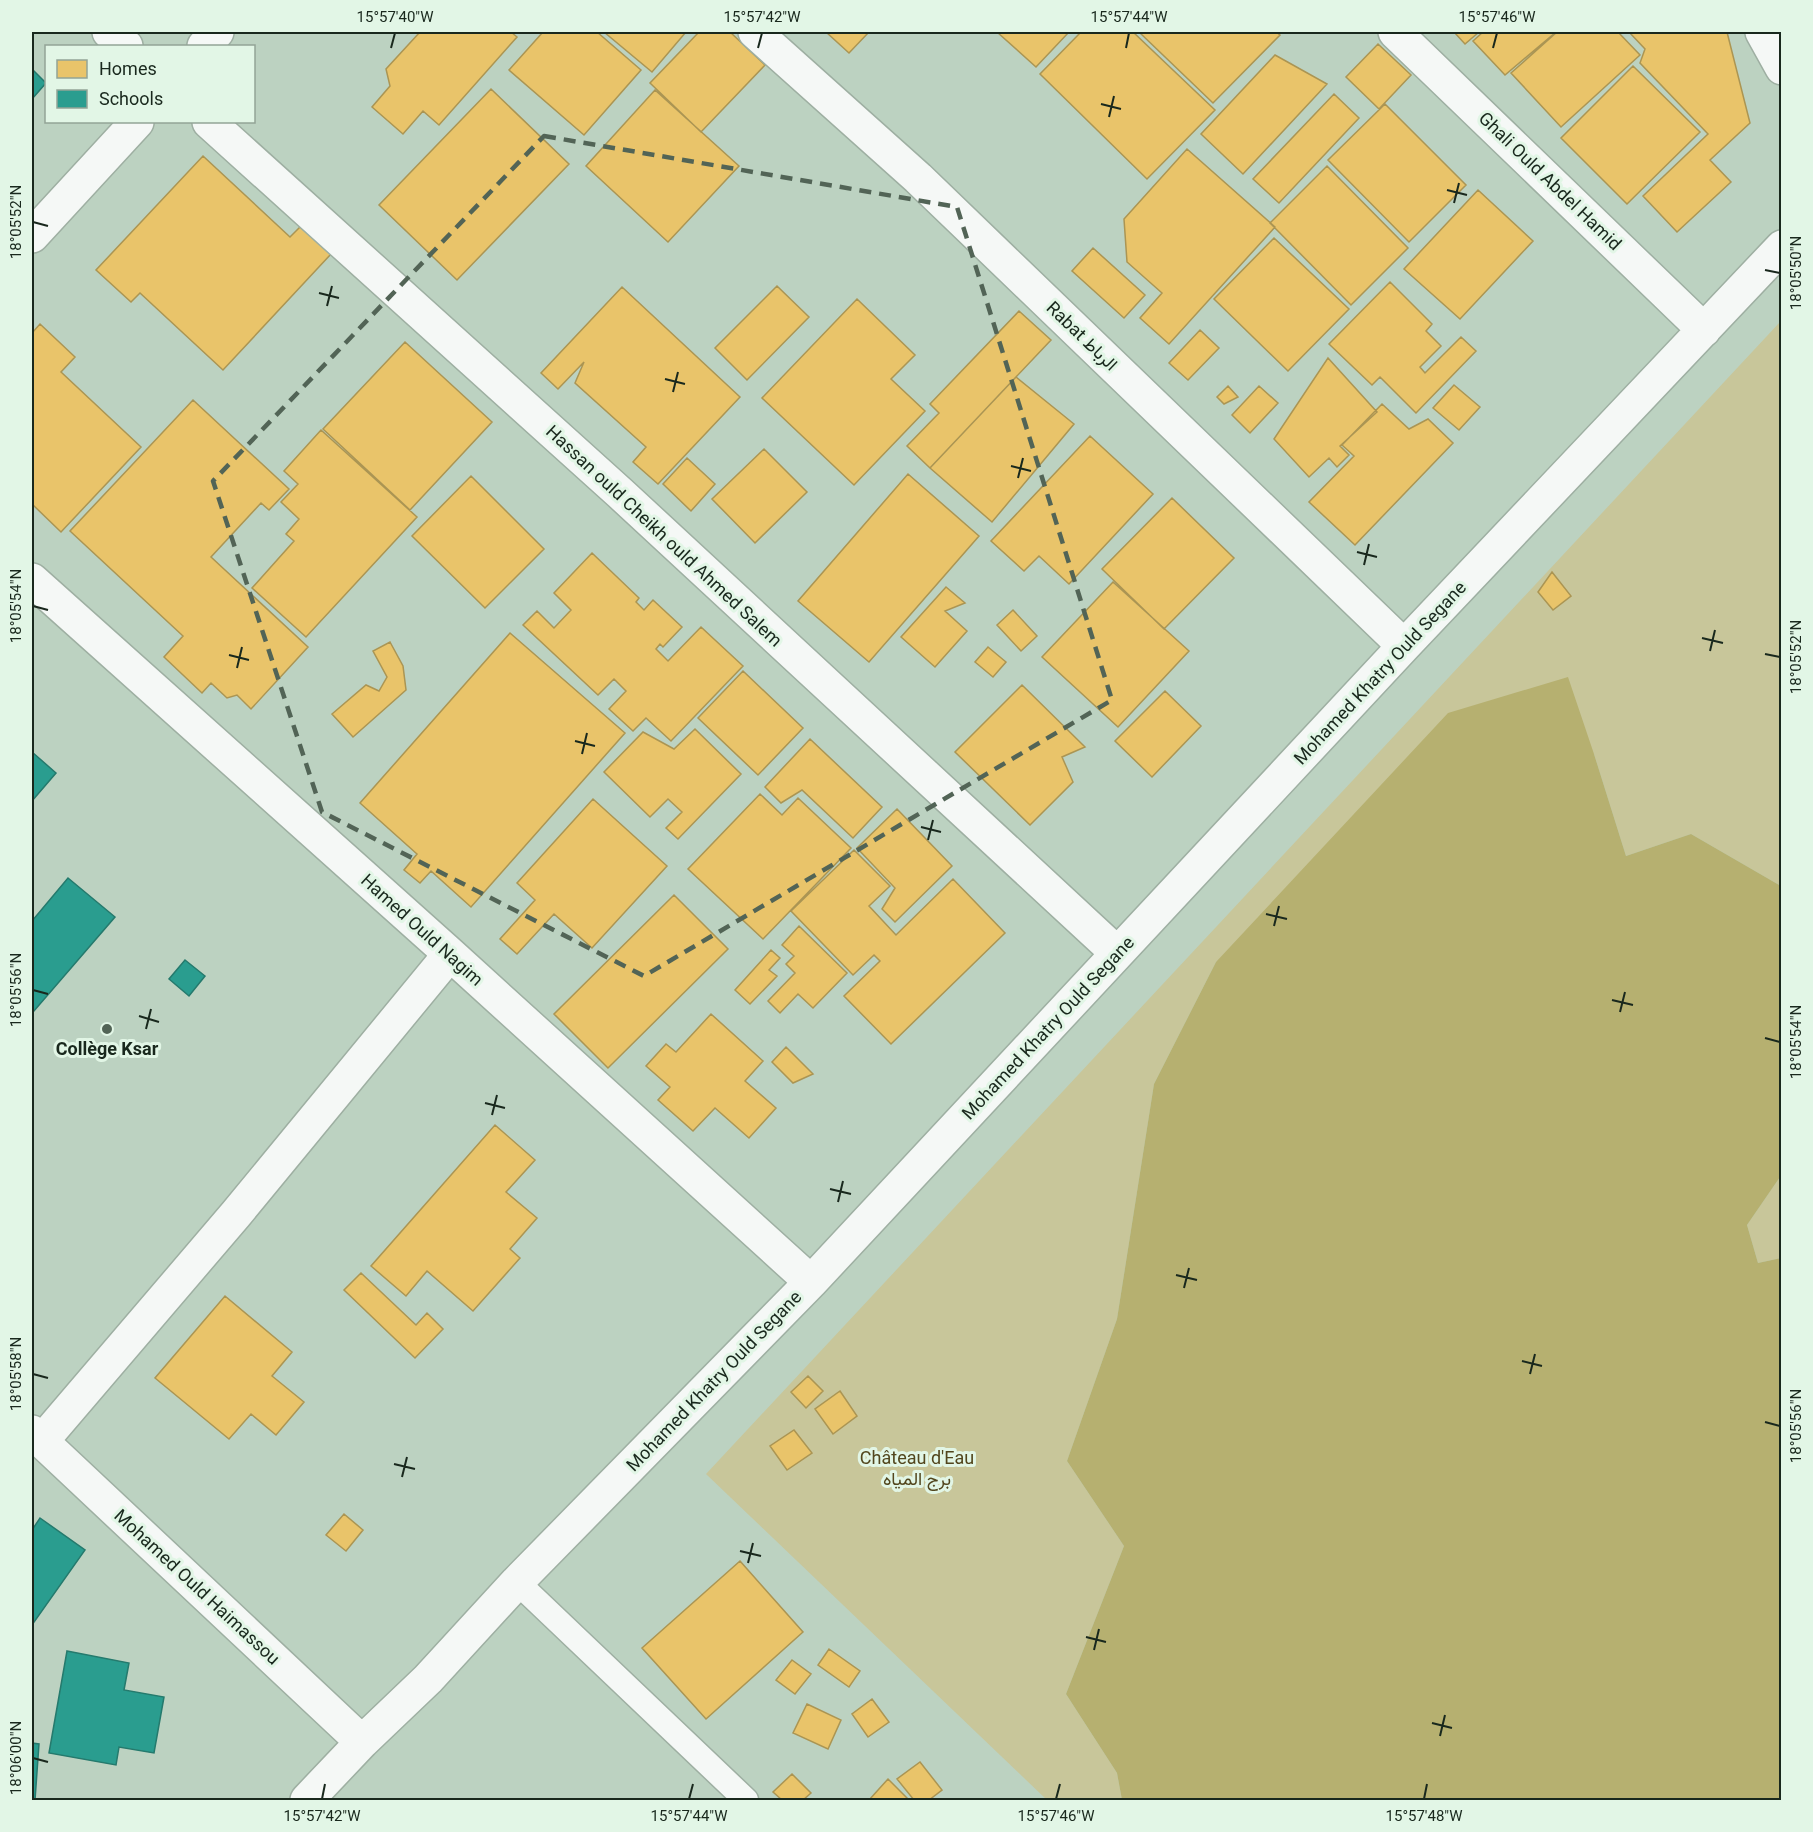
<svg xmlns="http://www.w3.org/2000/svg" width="1813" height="1832" viewBox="0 0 1813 1832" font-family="Roboto,Vazirmatn,sans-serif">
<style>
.green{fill:#c8c69a}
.forest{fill:#b6b070}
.homes{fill:#e9c46a;stroke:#ab9553;stroke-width:1.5}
.schools{fill:#2a9d8f;stroke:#257a6d;stroke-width:1.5}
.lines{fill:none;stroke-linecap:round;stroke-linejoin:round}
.lane-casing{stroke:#9eafa2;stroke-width:27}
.street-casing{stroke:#9eafa2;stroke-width:36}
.lane{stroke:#f5f8f6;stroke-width:24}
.street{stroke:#f5f8f6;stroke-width:33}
.marked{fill:none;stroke:#526456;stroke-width:4.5;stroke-dasharray:12 8;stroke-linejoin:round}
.ticks{fill:none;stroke:#19281d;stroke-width:2}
.poi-dot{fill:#526456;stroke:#e2f6e6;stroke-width:2}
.labels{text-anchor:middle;stroke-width:6;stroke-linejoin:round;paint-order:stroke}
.street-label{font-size:18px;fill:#19281d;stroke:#e2f6e6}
.poi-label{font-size:18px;font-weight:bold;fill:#19281d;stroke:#e2f6e6}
.park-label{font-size:18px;fill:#52461d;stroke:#e2f6e6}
.neatline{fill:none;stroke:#19281d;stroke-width:2}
.ticks-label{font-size:15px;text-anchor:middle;fill:#19281d}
</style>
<rect width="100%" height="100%" fill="#bcd2c1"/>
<path class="green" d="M 1781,321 L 1781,886 L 1691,834 L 1626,856 L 1594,754 L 1216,962 L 1154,1084 L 1117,1319 L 1067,1461 L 1124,1546 L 1066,1694 L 1117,1773 L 1122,1800 L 1047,1800 L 706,1474 Z
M 1781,1171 L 1781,1258 L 1758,1263 L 1747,1225 L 1780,1177 Z"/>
<path class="forest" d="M 1568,677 L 1594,754 L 1626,856 L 1691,834 L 1781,886 L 1781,1171 L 1780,1177 L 1747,1225 L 1758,1263 L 1781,1258 L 1781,1800 L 1122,1800 L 1117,1773 L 1066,1694 L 1124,1546 L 1067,1461 L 1117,1319 L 1154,1084 L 1216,962 L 1448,713 Z"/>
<path class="homes" d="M 420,32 L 511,32 L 517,37 L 439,125 L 423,111 L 403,134 L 372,107 L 390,86 L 386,69 Z
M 543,32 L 597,32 L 641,70 L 584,135 L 509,70 Z
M 604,32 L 686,32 L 652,72 Z
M 699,32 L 730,32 L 765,65 L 701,132 L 650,83 Z
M 826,32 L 869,32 L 849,53 Z
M 997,32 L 1069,32 L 1036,67 Z
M 1081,32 L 1133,32 L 1215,110 L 1147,179 L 1040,74 Z
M 1139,32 L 1276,32 L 1280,35 L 1213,103 Z
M 1454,32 L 1479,32 L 1465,44 Z
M 1483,32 L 1556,32 L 1505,75 L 1473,41 Z
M 1557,32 L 1618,32 L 1640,55 L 1561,127 L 1511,73 Z
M 1629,32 L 1727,32 L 1750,123 L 1710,160 L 1731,182 L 1677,232 L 1643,196 L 1708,134 L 1640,63 L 1645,49 Z
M 1378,44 L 1411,75 L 1379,109 L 1346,77 Z
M 1275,55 L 1327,84 L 1243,174 L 1201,134 Z
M 1633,66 L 1700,132 L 1627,204 L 1561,138 Z
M 491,89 L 569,164 L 457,280 L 379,205 Z
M 655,90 L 739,166 L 668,242 L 586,166 Z
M 1334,94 L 1359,118 L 1279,203 L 1253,179 Z
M 1385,104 L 1466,185 L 1409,242 L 1328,160 Z
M 1187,149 L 1275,227 L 1169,344 L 1140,318 L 1162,293 L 1127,262 L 1124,219 Z
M 203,156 L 290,237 L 301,226 L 331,254 L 223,370 L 140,293 L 131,302 L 96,270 Z
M 1327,166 L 1408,248 L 1351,305 L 1270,223 Z
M 1478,190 L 1533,241 L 1460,319 L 1404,269 Z
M 1274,238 L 1349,309 L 1288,371 L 1214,299 Z
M 1093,248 L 1145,295 L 1124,318 L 1072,271 Z
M 1390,282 L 1432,324 L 1426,331 L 1441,346 L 1420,367 L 1425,373 L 1461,337 L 1476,351 L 1416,413 L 1380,377 L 1372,385 L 1329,344 Z
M 777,286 L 809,317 L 747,380 L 715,348 Z
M 622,287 L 740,397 L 658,484 L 633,462 L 646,447 L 575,383 L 584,362 L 558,389 L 541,373 Z
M 857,299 L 915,355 L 891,379 L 925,411 L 854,485 L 762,398 Z
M 1019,311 L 1051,340 L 930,468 L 907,446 L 939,413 L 930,404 Z
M 40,324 L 75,357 L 61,372 L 141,447 L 61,532 L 32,504 L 32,333 Z
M 1200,330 L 1219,348 L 1188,380 L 1169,363 Z
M 405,342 L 492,422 L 410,510 L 323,429 Z
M 1328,358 L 1377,412 L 1340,446 L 1349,455 L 1337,467 L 1329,458 L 1309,477 L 1274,439 Z
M 1016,377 L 1074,424 L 992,522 L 930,468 Z
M 1454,385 L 1480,407 L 1459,430 L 1433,408 Z
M 1228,386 L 1238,397 L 1224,404 L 1217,397 Z
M 1259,386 L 1278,403 L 1250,433 L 1232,415 Z
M 193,400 L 289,489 L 269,510 L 261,503 L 211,557 L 308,647 L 251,709 L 237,695 L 227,698 L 211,683 L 202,693 L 164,657 L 183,636 L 70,531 Z
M 1382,404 L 1409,429 L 1428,419 L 1453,443 L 1355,545 L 1309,502 L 1354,456 L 1342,445 Z
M 321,430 L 417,517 L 306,637 L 252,588 L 294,541 L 286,534 L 299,519 L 281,502 L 298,484 L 284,471 Z
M 1090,436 L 1153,494 L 1069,584 L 1039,556 L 1024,571 L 991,541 Z
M 764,449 L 807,492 L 755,543 L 712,499 Z
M 687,458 L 715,484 L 691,511 L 663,484 Z
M 908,474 L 979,536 L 869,662 L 798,601 Z
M 471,476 L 544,549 L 485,608 L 412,536 Z
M 1172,498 L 1234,558 L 1164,629 L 1102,569 Z
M 592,553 L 639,598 L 636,602 L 644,610 L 653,600 L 682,627 L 663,647 L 660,644 L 656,649 L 668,661 L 701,627 L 743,666 L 671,741 L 646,718 L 633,731 L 609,709 L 626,691 L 614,679 L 598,695 L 523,625 L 537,611 L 554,628 L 571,610 L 554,593 Z
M 1552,572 L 1571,596 L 1553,610 L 1538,592 Z
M 1113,582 L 1189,651 L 1118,727 L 1042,657 Z
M 946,587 L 965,603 L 945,611 L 967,631 L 935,667 L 901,637 Z
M 1013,610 L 1037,636 L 1021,651 L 997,625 Z
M 510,633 L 625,733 L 471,907 L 431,871 L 420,883 L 404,870 L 417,854 L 360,803 Z
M 390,642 L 403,666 L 406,690 L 353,737 L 332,714 L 366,685 L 379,691 L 387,677 L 373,651 Z
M 988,647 L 1006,662 L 993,677 L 975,662 Z
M 743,671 L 803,728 L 758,775 L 698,718 Z
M 1022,685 L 1085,747 L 1062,757 L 1073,782 L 1030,825 L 955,752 Z
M 1165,691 L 1201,726 L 1152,777 L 1115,741 Z
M 695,729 L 741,774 L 678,839 L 666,828 L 682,812 L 668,799 L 650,817 L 604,772 L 643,732 L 674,749 Z
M 810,739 L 882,807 L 853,838 L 802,790 L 781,803 L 765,787 Z
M 760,794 L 782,815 L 798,798 L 851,848 L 763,939 L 688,869 Z
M 593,799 L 667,866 L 592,948 L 554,914 L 517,954 L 500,939 L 535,900 L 517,883 Z
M 897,809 L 952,866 L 895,922 L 882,909 L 895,888 L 857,848 Z
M 854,850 L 890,886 L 869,906 L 896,935 L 953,879 L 1005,933 L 891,1044 L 844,996 L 880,961 L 874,955 L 853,975 L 791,911 Z
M 674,895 L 728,949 L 608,1068 L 554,1014 Z
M 799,926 L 847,973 L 813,1008 L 798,994 L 780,1013 L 768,1001 L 795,973 L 786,964 L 794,956 L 782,945 Z
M 771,950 L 780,958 L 769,970 L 777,976 L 750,1004 L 735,990 Z
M 711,1014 L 763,1061 L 745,1081 L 776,1108 L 749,1138 L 715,1108 L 693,1131 L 658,1100 L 670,1087 L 646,1066 L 666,1044 L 676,1052 Z
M 786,1047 L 813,1074 L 793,1083 L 772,1062 Z
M 495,1125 L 535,1160 L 506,1192 L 537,1218 L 510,1249 L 520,1258 L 473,1311 L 427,1271 L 406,1296 L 371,1266 Z
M 361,1273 L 416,1325 L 427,1313 L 443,1329 L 415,1358 L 344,1290 Z
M 225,1296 L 292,1352 L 272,1376 L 304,1402 L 276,1435 L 251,1414 L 229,1439 L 155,1378 Z
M 808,1376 L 823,1391 L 806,1408 L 791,1392 Z
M 840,1391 L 857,1416 L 833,1434 L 815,1409 Z
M 794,1430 L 812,1453 L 787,1470 L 770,1446 Z
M 344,1514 L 363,1530 L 346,1551 L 326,1535 Z
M 740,1561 L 803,1632 L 706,1719 L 642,1648 Z
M 829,1649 L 860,1671 L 849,1687 L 818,1665 Z
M 792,1660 L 811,1674 L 795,1694 L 776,1680 Z
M 872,1699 L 889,1722 L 868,1737 L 852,1714 Z
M 807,1704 L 841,1720 L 828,1749 L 793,1733 Z
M 920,1762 L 942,1790 L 929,1800 L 914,1800 L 897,1779 Z
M 792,1774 L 811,1793 L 803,1800 L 782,1800 L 773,1792 Z
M 888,1779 L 907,1798 L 905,1800 L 869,1800 Z"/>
<path class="schools" d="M 32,69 L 46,83 L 32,99 Z
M 32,752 L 56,773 L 32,801 Z
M 68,878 L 115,917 L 34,1011 L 32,1009 L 32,921 Z
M 185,960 L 205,976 L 189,996 L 169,979 Z
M 40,1518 L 85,1550 L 32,1625 L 32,1530 Z
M 67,1651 L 129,1663 L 124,1690 L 164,1697 L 154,1753 L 119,1747 L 116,1765 L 49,1753 Z
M 32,1743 L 39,1744 L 35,1800 L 32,1800 Z"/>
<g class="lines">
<g class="lane-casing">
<path id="lane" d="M 517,1582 L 746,1800"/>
</g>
<g class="street-casing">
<path id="street" d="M 109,32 L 126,46
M 755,32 L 918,178 L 1404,646
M 1395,32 L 1704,330
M 1762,32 L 1782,68
M 204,46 L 217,32
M 209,122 L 620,493 L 1117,953
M 32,236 L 137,122
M 32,580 L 450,954 L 811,1282
M 32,1432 L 362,1742
M 42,1441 L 236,1214 L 450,954
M 307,1800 L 362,1742 L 428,1679 L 517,1582 L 811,1282 L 1404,646 L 1782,247"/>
</g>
<use href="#lane" class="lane"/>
<use href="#street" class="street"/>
</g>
<path class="marked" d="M 544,136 L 957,207 L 1112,700 L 644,976 L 322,812 L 213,481 Z"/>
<path class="ticks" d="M 391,48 L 395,33M 758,48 L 762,33M 1126,48 L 1129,33M 1493,48 L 1497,33M 1101,104 L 1121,109M 1109,117 L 1114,96M 1447,190 L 1467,195M 1454,203 L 1459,183M 33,222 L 48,226M 1765,270 L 1780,273M 319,293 L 339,298M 327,306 L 332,286M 665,379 L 685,384M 673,392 L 678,372M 1011,466 L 1031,471M 1018,478 L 1023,458M 1357,552 L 1377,557M 1364,565 L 1369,544M 33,606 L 48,610M 1702,638 L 1723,643M 1710,651 L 1715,630M 1765,654 L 1780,657M 229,655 L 249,660M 237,668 L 242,647M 575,741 L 595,746M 582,754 L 587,733M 921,827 L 941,832M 928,840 L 933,820M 1266,914 L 1287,919M 1274,926 L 1279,906M 33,990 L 48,994M 1612,1000 L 1633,1005M 1620,1012 L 1625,992M 139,1016 L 159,1022M 146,1029 L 151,1009M 1765,1038 L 1780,1042M 485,1103 L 505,1108M 492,1115 L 497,1095M 830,1189 L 851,1194M 838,1202 L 843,1181M 1176,1275 L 1197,1280M 1184,1288 L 1189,1268M 1522,1361 L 1542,1366M 33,1374 L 48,1378M 1530,1374 L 1535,1354M 1765,1422 L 1780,1426M 394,1464 L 415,1469M 402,1477 L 407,1457M 740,1551 L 761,1556M 748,1563 L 753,1543M 1086,1637 L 1106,1642M 1094,1650 L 1099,1629M 1432,1723 L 1452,1728M 1440,1736 L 1445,1715M 33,1758 L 48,1762M 322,1799 L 325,1784M 689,1799 L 693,1784M 1056,1799 L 1060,1784M 1424,1799 L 1427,1784"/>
<circle class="poi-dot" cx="107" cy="1029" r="6"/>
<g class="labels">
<g class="street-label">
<text transform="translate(1550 181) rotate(44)" y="6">Ghali Ould Abdel Hamid</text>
<text transform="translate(1082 336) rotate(44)" y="6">Rabat الرباط</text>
<text transform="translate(664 536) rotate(43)" y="6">Hassan ould Cheikh ould Ahmed Salem</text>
<text transform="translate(1380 673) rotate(-47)" y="6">Mohamed Khatry Ould Segane</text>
<text transform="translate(422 930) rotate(42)" y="6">Hamed Ould Nagim</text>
<text transform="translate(1048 1028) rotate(-47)" y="6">Mohamed Khatry Ould Segane</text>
<text transform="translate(714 1381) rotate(-46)" y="6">Mohamed Khatry Ould Segane</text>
<text transform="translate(197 1587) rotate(43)" y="6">Mohamed Ould Haimassou</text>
</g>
<g class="poi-label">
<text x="107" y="1055">Collège Ksar</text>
</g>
<g class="park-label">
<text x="917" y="1464">Château d'Eau<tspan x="917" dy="21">برج المياه</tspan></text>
</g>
</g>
<rect width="1813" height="1832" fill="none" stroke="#e2f6e6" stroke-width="66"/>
<rect x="45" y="45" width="210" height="78" fill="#e2f6e6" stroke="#92a496" stroke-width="1.5"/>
<rect x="57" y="60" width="30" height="18" fill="#e9c46a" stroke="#92a496" stroke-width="1.5"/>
<text x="99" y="75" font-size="18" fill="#19281d">Homes</text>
<rect x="57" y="90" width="30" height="18" fill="#2a9d8f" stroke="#92a496" stroke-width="1.5"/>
<text x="99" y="105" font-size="18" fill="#19281d">Schools</text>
<rect x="33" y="33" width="1747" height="1766" class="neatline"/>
<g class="ticks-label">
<text x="395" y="22">15°57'40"W</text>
<text x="762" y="22">15°57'42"W</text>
<text x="1129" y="22">15°57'44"W</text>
<text x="1497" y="22">15°57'46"W</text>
<text transform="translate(16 222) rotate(-90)" y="5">18°05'52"N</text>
<text transform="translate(1796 273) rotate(-90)" y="5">18°05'50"N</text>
<text transform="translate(16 606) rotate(-90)" y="5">18°05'54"N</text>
<text transform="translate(1796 657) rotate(-90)" y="5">18°05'52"N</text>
<text transform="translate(16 990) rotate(-90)" y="5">18°05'56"N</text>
<text transform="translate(1796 1042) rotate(-90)" y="5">18°05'54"N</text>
<text transform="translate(16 1374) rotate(-90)" y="5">18°05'58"N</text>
<text transform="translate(1796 1426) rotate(-90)" y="5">18°05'56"N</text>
<text transform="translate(16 1758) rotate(-90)" y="5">18°06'00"N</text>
<text x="322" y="1821">15°57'42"W</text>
<text x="689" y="1821">15°57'44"W</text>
<text x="1056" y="1821">15°57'46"W</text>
<text x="1424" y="1821">15°57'48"W</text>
</g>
</svg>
